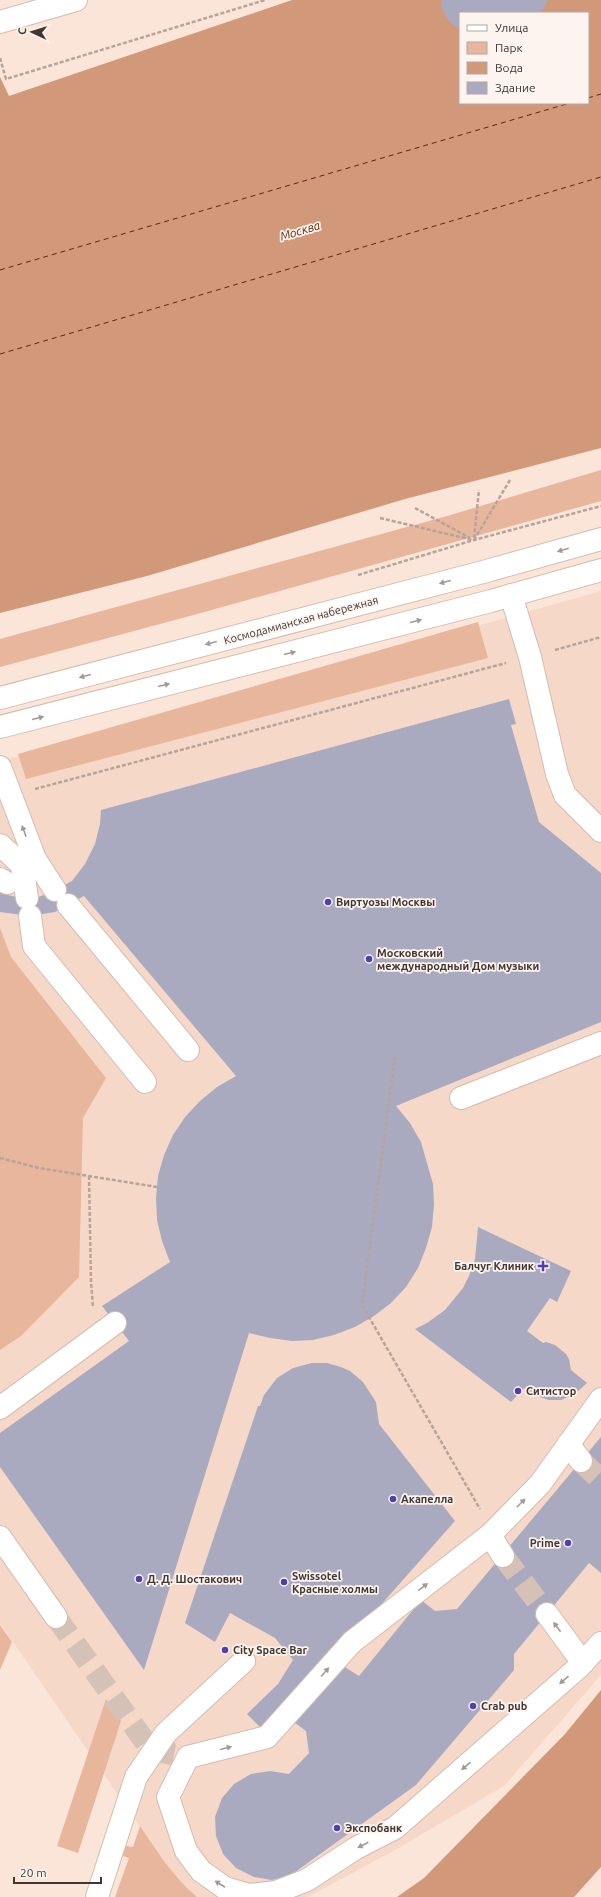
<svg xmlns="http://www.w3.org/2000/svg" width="601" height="1897" viewBox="0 0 601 1897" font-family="Ubuntu,sans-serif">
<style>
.built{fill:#f6d8c8}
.green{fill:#e7b69c}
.water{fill:#d2987a;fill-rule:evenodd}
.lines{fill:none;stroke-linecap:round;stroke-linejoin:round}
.ferry{stroke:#5e2905;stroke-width:1;stroke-dasharray:5 4;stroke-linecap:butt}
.building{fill:#a9aabf}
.minor-tunnel{stroke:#d6c1b7;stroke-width:22;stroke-dasharray:22 11;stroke-linecap:butt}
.minor-casing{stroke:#d3bcb1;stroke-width:24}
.major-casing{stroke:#d3bcb1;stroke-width:24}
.path{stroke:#b6a49b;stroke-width:2.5;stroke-dasharray:4 2;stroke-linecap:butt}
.minor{stroke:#fff;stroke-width:22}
.major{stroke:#fff;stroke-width:22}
.oneway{fill:#a09b98}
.poi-dot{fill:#4f3fb7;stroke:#fef4ef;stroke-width:1.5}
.labels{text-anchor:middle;stroke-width:3.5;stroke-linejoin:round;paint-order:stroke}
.street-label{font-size:11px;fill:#403732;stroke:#fef4ef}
.poi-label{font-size:11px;font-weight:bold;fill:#403732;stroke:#fef4ef;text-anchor:start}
.water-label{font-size:12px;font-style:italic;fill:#5e2905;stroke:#fef4ef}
</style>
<rect width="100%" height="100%" fill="#fbe4d8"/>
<path class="built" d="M 601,591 L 601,1675 L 504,1786 L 395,1850 L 308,1897 L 197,1897 L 182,1884 L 169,1869 L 0,1623 L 0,763 L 4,760 Z"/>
<path class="green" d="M 601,470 L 601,501 L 201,613 L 0,667 L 0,639 L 447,516 Z
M 478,622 L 488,658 L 26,779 L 18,754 Z
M 0,928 L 11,957 L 106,1078 L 83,1118 L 79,1277 L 21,1336 L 0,1350 Z
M 0,1625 L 12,1642 L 0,1670 Z
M 106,1699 L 121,1721 L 78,1853 L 57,1846 Z
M 140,1826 C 157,1851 173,1877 197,1897 L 115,1897 L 129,1858 L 123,1856 L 126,1846 L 133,1847 Z"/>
<path class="water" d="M 292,0 L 601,0 L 601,448 L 405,499 L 147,576 L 0,613 L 0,77 L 9,96 ZM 460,13 L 588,13 L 588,103 L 460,103 Z
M 601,1690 L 601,1867 L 574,1897 L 397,1897 L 424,1878 L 565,1734 Z"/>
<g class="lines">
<path class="ferry" d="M 588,98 L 601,94
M 0,270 L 570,103
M 0,354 L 601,177"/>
</g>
<path class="building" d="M 441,0 L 548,0 L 541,12 L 537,13 L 460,13 L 460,31 L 449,21 L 442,9 Z
M 509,699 L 516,724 L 511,725 L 539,822 L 601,873 L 601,1022 L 396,1106 L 410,1123 L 421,1142 L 433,1184 L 434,1205 L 432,1227 L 426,1248 L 418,1268 L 406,1287 L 391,1303 L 374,1316 L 355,1327 L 334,1335 L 313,1340 L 292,1341 L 270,1338 L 249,1333 L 144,1670 L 0,1467 L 0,1433 L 129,1341 L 102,1306 L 170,1262 L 162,1241 L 157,1220 L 156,1198 L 158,1176 L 164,1155 L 173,1135 L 185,1117 L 200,1101 L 217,1087 L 236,1076 L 84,896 L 55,912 L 30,916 L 0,912 L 0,893 L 20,898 L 35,898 L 50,893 L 72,881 L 85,864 L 95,844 L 100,824 L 101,810 Z
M 478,1227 L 571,1271 L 557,1302 L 550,1298 L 527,1331 L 543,1343 L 546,1342 L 555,1345 L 566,1354 L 569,1359 L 571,1370 L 587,1383 L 575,1394 L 561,1400 L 549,1400 L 533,1395 L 524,1388 L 511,1402 L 415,1329 L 427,1323 L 445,1310 L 463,1288 L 469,1276 L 475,1259 Z
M 312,1363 L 327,1363 L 341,1367 L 350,1371 L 363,1382 L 376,1402 L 379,1424 L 455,1521 L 296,1701 L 265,1732 L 247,1714 L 278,1684 L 293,1660 L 275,1638 L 230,1613 L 215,1642 L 185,1623 L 258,1406 L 260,1406 L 264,1395 L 277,1378 L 293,1368 Z
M 601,1437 L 601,1573 L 589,1563 L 514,1654 L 514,1670 L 416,1785 L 291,1875 L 272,1880 L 254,1877 L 236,1868 L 223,1854 L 216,1836 L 215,1817 L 222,1798 L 234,1784 L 251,1774 L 270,1771 L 289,1774 L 309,1753 L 306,1731 L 291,1720 L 337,1662 L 359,1676 L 421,1600 L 435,1611 L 457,1609 Z"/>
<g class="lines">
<path class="minor-tunnel" d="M 581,1461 L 601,1480
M 503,1556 L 547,1614
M 56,1617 L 151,1750 L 188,1757"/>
<g class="minor-casing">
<path id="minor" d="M 511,595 L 530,657 L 557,774 L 565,795 L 601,831
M 0,767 L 35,859 L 55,890
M 0,845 L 22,865 L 27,898
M 0,879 L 7,883
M 68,905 L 188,1050
M 30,916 L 34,946 L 145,1082
M 461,1098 L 601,1043
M 601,1399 L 540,1484 L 490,1535 L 352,1642 L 267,1737 L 188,1757 L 168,1797 L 186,1851 L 201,1871 L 225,1888 L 249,1895 L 276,1892 L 307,1880 L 356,1848 L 395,1828 L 579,1667 L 601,1643
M 0,1408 L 115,1323
M 568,1444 L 581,1461
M 490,1535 L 503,1556
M 0,1537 L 56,1617
M 547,1614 L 583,1663
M 97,1897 L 136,1777 L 166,1733 L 244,1661"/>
</g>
<g class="major-casing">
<path id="major" d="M 0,22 L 76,0
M 0,698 L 483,572 L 601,539
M 0,727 L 491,601 L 601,570"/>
</g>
<path class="path" d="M 0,58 L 6,79 L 265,0
M 415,508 L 470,538
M 380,518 L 473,540
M 474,538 L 479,490
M 474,540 L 510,480
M 358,575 L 474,540 L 601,506
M 555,650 L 601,637
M 35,789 L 506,663
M 395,1056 L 362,1305 L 480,1509
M 0,1158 L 39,1168 L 157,1187
M 89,1176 L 91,1282 L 93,1307"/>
<use href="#minor" class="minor"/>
<use href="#major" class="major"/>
</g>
<defs><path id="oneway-solid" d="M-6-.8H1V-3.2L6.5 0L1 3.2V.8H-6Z"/></defs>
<g class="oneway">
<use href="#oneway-solid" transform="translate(563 550) rotate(164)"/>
<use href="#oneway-solid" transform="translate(445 582) rotate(165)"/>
<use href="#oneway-solid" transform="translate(416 621) rotate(-14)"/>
<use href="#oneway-solid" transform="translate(211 643) rotate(165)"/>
<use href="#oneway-solid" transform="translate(290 653) rotate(-14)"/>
<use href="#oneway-solid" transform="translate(85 676) rotate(165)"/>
<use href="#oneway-solid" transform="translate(164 685) rotate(-14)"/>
<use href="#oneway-solid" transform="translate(38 718) rotate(-14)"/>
<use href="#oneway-solid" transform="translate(24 831) rotate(-110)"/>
<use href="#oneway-solid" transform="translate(521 1503) rotate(-45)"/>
<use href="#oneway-solid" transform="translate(423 1587) rotate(-38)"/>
<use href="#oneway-solid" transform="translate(557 1627) rotate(-127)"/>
<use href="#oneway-solid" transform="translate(325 1672) rotate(-48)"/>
<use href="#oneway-solid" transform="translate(564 1680) rotate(139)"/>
<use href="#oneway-solid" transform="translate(226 1748) rotate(-14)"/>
<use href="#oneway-solid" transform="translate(466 1766) rotate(139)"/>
<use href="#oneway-solid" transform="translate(363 1845) rotate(153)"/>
<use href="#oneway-solid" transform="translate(220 1884) rotate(-147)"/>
</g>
<g class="poi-dot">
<circle cx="328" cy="902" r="4"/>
<circle cx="369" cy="959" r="4"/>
<path d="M541 1260h4v4h4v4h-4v4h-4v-4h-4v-4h4z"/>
<circle cx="518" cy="1391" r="4"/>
<circle cx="393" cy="1499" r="4"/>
<circle cx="568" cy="1543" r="4"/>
<circle cx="139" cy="1579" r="4"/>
<circle cx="284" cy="1582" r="4"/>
<circle cx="225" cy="1650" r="4"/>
<circle cx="473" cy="1706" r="4"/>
<circle cx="337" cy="1828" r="4"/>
</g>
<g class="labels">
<g class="street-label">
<text transform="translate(301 620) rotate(-15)" y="4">Космодамианская набережная</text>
</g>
<g class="poi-label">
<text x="336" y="906">Виртуозы Москвы</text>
<text x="377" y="957">Московский<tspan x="377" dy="13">международный Дом музыки</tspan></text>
<text x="534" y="1270" text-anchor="end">Балчуг Клиник</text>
<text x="526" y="1395">Ситистор</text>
<text x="401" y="1503">Акапелла</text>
<text x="560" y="1547" text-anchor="end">Prime</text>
<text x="292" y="1580">Swissotel<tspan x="292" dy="13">Красные холмы</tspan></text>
<text x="147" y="1583">Д. Д. Шостакович</text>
<text x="233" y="1654">City Space Bar</text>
<text x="481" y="1710">Crab pub</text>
<text x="345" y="1832">Экспобанк</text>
</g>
<g class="water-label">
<text transform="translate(300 231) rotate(-17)" y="4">Москва</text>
</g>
</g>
<rect x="459" y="12" width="130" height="92" fill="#fef4ef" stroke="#b2a8a3"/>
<rect x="467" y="25" width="20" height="6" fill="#ffffff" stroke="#b2a8a3"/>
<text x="495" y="32" font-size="12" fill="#403732">Улица</text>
<rect x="467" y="42" width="20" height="12" fill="#e7b69c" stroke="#b2a8a3"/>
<text x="495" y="52" font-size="12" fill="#403732">Парк</text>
<rect x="467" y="62" width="20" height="12" fill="#d2987a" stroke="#b2a8a3"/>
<text x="495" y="72" font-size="12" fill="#403732">Вода</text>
<rect x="467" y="82" width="20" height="12" fill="#a9aabf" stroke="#b2a8a3"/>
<text x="495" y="92" font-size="12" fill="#403732">Здание</text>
<g transform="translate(32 32) rotate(274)" stroke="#fef4ef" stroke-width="3" paint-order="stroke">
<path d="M0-3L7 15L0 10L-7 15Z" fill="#403732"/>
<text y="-6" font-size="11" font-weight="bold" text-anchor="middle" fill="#403732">С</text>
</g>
<path d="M14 1877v6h87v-6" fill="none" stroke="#403732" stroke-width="2"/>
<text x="20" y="1877" font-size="12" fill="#403732" stroke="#fef4ef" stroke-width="3" paint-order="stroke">20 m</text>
</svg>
